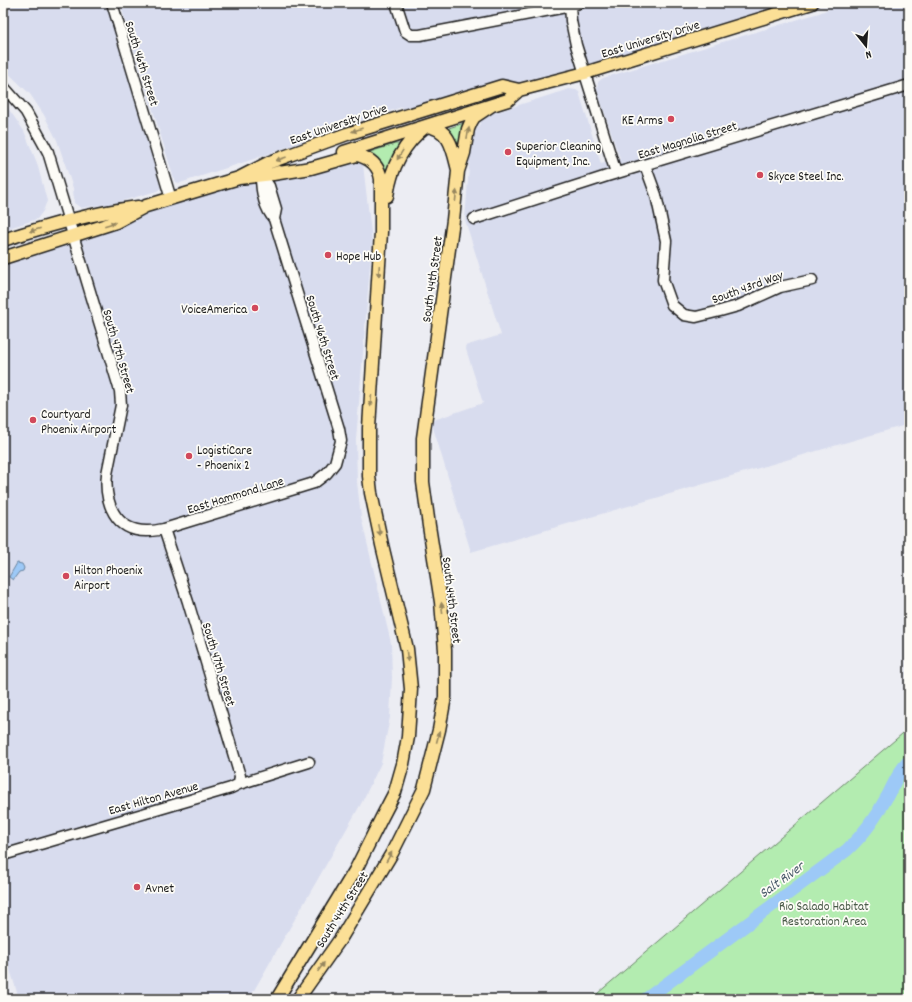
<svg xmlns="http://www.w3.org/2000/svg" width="912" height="1002" viewBox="0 0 912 1002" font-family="Dekko,sans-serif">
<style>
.built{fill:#d8dcee}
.green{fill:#b3ecb0;stroke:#688466}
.water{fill:#9dc9f7;stroke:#69849f}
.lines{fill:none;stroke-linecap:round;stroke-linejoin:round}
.river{stroke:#9dc9f7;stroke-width:13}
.minor-casing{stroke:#1c1c1c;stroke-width:13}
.major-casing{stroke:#1c1c1c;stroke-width:15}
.minor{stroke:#fdfcf7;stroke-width:10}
.major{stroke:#fbdf96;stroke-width:12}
.oneway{fill:#97875f}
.poi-dot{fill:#d1495b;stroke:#fdfcf7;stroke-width:1.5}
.labels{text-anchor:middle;stroke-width:3.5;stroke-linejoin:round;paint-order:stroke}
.street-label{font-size:13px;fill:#1c1c1c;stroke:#fdfcf7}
.poi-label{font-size:13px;fill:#1c1c1c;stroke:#fdfcf7;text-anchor:start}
.park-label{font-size:13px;fill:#495a48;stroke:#fdfcf7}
.water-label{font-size:14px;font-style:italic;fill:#495969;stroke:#fdfcf7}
</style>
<rect width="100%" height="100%" fill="#ecedf3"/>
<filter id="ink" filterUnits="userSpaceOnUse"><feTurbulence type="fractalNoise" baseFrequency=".025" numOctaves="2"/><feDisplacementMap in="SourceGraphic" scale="8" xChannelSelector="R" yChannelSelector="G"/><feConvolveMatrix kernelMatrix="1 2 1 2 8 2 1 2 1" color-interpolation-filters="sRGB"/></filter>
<g filter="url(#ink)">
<path class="built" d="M 3,3 L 106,3 L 161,188 L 157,191 L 115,203 L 81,208 L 74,203 L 73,188 L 57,140 L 44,115 L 30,94 L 3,68 Z
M 120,3 L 794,3 L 583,66 L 502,86 L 404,116 L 402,107 L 345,126 L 254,159 L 180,183 L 175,182 Z
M 843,3 L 909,3 L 909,424 L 471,552 L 431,421 L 483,403 L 465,346 L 501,335 L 465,220 L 471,140 L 484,116 L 569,89 L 576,90 L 579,92 L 601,164 L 620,159 L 597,90 L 598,82 L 603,78 L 819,13 Z
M 3,101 L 24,131 L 37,163 L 47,201 L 43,211 L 37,219 L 3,230 Z
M 362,156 L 372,241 L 356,440 L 357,482 L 361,517 L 391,643 L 392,678 L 390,717 L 381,763 L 362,802 L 249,999 L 19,999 L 3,946 L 3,258 L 171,199 Z"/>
<path class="green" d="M 464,123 L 466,123 L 461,148 L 459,148 L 448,130 L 449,128 Z
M 395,144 L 400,144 L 385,172 L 369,154 L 370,152 Z
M 909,728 L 909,999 L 591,999 Z"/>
<path class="water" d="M 17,563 L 22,564 L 24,568 L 23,571 L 19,572 L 13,580 L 9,577 Z"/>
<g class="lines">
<path class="river" d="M 646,999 L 847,850 C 865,833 876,817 888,795 C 894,784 899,770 909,761"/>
<g class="minor-casing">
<path id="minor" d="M 112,3 L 171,199
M 396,3 L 405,31 L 411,35 L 420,35 L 571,6 L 579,3
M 570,3 L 571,21 L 576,45 L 616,173
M 3,86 L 26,112 L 48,152 L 120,391 L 121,405 L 107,474 C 104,502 115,532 148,531 C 153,531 159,530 164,529 L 314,483 L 327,473 L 335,463 L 341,441 L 339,429 L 274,219 C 264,207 261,191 261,176
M 645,165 L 656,195 L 666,241 L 663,280 L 672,305 L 684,315 L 696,317 L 720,311 L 738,306 L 780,287 L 812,280
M 260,173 L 269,186 L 276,209 L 274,219
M 474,219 L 607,176 L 909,85
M 164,529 L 188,602 L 240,776 L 239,784
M 3,855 L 231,788 L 239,784 L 309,762"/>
</g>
<g class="major-casing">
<path id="major" d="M 344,152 L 508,100 L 519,90 L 585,73 L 812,3
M 273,174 L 311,168 L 357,155 C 370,158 379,166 381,179 L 381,232 L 369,428 L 369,476 L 371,493 L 382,545 L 407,649 L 411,689 L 408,737 L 403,764 L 395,792 L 382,817 L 356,869 L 277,999
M 239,178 L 273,174 L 279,172
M 387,196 C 391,167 403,144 426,126 C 450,128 453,150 458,170
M 3,240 C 47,226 91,213 138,207
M 3,258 L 116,222 L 146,206 L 239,178 L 270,162 L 347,134 L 502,86 L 519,90
M 298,999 L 341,938 L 392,853 L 424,789 L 439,730 L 445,697 L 445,650 L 441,602 L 429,526 L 423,482 L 423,438 L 453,220 L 458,171 L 464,153 L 468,129 L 471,122 L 474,117 L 492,105"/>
</g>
<use href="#minor" class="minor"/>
<use href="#major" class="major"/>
</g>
<defs><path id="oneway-solid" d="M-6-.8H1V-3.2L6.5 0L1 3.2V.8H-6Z"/></defs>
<g class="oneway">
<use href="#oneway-solid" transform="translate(357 130) rotate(161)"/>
<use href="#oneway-solid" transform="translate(468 133) rotate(-79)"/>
<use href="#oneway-solid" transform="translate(400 155) rotate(121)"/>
<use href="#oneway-solid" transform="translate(281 159) rotate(160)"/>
<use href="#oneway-solid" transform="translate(456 196) rotate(-83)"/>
<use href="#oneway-solid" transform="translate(110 224) rotate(-17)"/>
<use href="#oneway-solid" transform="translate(35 230) rotate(162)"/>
<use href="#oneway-solid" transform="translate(379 271) rotate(94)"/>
<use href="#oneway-solid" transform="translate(371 401) rotate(94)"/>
<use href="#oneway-solid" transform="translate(379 530) rotate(78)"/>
<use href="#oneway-solid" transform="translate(442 608) rotate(-96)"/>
<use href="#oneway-solid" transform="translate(407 656) rotate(84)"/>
<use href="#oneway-solid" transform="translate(438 737) rotate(-75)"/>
<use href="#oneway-solid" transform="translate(389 857) rotate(-60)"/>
<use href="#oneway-solid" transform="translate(321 967) rotate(-55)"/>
</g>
</g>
<g class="poi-dot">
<circle cx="671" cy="119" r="4"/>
<circle cx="508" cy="152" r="4"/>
<circle cx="760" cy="175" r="4"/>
<circle cx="328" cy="255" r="4"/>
<circle cx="255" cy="308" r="4"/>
<circle cx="33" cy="420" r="4"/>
<circle cx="189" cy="456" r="4"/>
<circle cx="66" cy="576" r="4"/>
<circle cx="137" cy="887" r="4"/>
</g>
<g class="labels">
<g class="street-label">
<text transform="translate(650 38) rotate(-17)" y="5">East University Drive</text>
<text transform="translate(143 63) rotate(73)" y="5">South 46th Street</text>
<text transform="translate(338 123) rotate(-19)" y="5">East University Drive</text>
<text transform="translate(687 139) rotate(-17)" y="5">East Magnolia Street</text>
<text transform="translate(431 279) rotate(-82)" y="5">South 44th Street</text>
<text transform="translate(747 286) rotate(-20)" y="5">South 43rd Way</text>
<text transform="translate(324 337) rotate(73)" y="5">South 46th Street</text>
<text transform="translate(120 351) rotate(74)" y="5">South 47th Street</text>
<text transform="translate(235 494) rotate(-17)" y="5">East Hammond Lane</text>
<text transform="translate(453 600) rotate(83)" y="5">South 44th Street</text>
<text transform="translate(220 664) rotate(73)" y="5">South 47th Street</text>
<text transform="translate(153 797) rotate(-16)" y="5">East Hilton Avenue</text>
<text transform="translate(341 909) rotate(-58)" y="5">South 44th Street</text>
</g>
<g class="poi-label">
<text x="663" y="124" text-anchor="end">KE Arms</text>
<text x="516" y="150">Superior Cleaning<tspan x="516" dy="15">Equipment, Inc.</tspan></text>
<text x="768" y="180">Skyce Steel Inc.</text>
<text x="336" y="260">Hope Hub</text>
<text x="247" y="313" text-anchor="end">VoiceAmerica</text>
<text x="41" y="418">Courtyard<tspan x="41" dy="15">Phoenix Airport</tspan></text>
<text x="197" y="454">LogistiCare<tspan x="197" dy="15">- Phoenix 2</tspan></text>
<text x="74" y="574">Hilton Phoenix<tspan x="74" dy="15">Airport</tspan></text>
<text x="145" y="892">Avnet</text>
</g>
<g class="park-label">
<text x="824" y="910">Rio Salado Habitat<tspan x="824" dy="15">Restoration Area</tspan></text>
</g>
<g class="water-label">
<text transform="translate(781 879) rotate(-36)" y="5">Salt River</text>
</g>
</g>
<rect width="912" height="1002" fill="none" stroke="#fdfcf7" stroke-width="16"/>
<rect x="8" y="8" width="896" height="986" fill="none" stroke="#1c1c1c" stroke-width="1.5" filter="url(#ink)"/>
<g transform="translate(866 46) rotate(163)" stroke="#fdfcf7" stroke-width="3" paint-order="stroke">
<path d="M0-3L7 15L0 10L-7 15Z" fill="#1c1c1c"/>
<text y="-6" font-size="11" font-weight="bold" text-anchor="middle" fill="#1c1c1c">N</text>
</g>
</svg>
